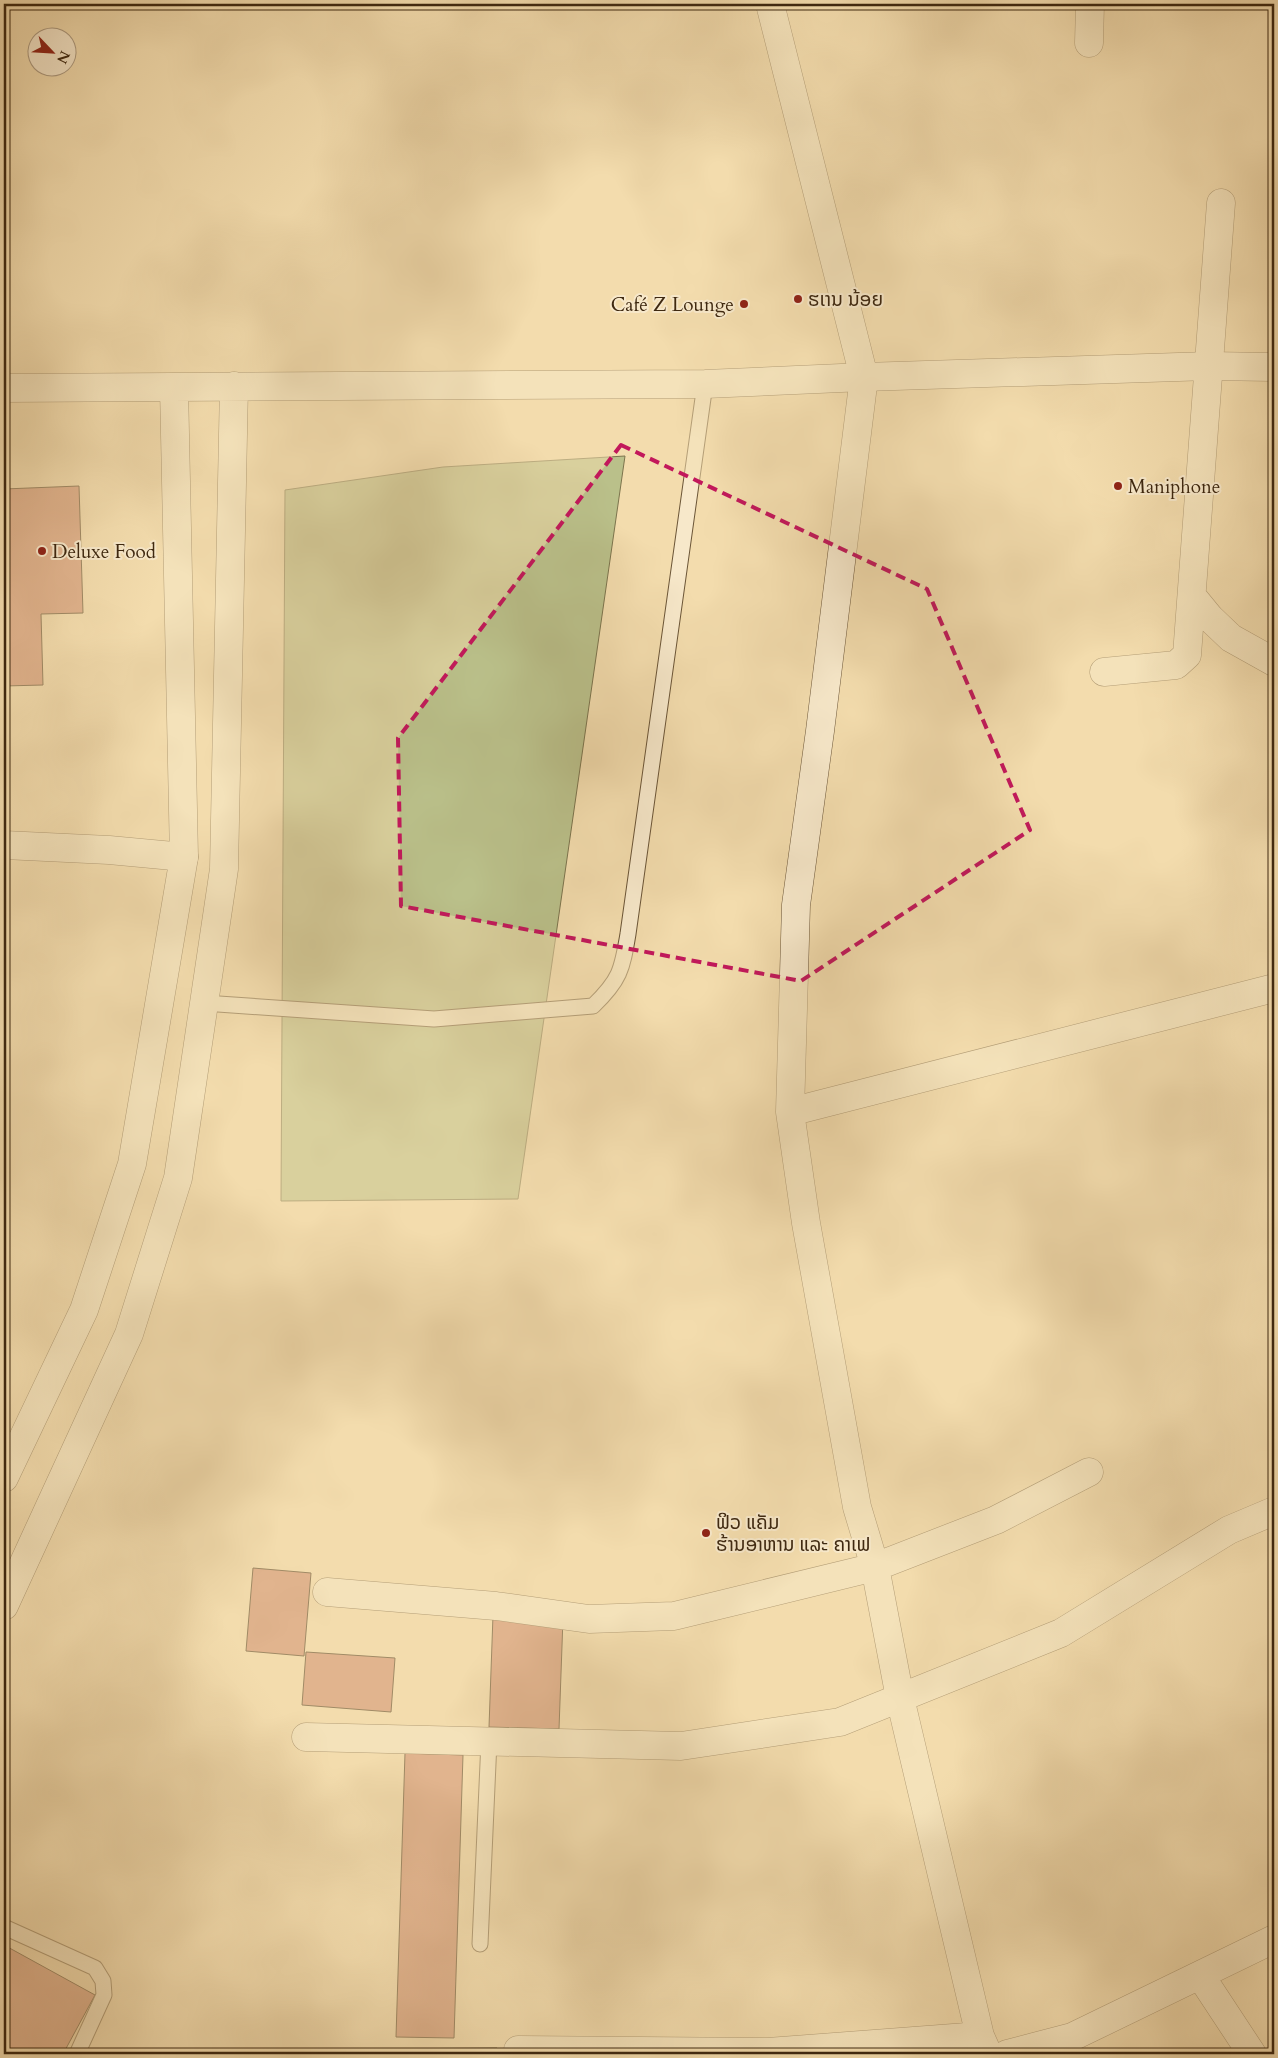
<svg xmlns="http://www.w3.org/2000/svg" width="1278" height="2058" viewBox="0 0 1278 2058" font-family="Cardo,'Noto Sans Lao',serif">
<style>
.green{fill:#bac08a;stroke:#7c744d}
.building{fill:#cc8469;stroke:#3e2810}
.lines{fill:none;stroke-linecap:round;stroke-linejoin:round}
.service-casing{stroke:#6b5537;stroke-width:17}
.minor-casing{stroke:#6b5537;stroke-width:29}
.tertiary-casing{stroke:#6b5537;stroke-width:29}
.service{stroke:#f7e8ca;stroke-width:15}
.minor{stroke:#f7e8ca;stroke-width:28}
.tertiary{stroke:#f7e8ca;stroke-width:28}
.marked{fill:none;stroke:#c2185b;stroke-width:4;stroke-dasharray:10 6;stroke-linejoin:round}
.poi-dot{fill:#8f2418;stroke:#f7e8ca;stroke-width:2}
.labels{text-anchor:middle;stroke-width:4;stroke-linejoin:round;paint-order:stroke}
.poi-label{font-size:19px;fill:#3e2810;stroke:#f7e8ca;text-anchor:start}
</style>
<rect width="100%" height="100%" fill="#f3dcad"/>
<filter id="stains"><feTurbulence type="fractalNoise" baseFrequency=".004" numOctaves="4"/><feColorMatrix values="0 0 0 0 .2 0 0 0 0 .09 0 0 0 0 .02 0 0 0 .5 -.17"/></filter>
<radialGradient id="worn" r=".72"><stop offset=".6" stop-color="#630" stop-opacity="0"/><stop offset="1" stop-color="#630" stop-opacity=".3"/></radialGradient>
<path class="green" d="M 625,456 L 518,1199 L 281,1201 L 285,490 L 443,467 Z"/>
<path class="building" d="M 79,486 L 83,613 L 41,614 L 43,685 L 4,686 L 4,489 Z
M 253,1568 L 311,1573 L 304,1656 L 246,1651 Z
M 493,1615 L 563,1618 L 559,1729 L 489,1727 Z
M 306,1652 L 395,1658 L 391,1712 L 302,1705 Z
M 405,1753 L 463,1755 L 454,2038 L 396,2037 Z
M 4,1945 L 95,1995 L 63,2054 L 4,2054 Z
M 497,2048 L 497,2054 L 130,2054 L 130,2051 Z"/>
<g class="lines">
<g class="service-casing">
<path id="service" d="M 204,1003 L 434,1019 L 593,1006 C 620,980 622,970 628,934 L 705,384
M 4,1927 L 95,1968 L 103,1981 L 104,1995 L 77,2054
M 480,1944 L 489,1741"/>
</g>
<g class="minor-casing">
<path id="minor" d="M 770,4 L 864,377 L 820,731 L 796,905 L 790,1112 L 806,1223 L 857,1507 L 875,1567 L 900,1698 L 980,2036 L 988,2054
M 1089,43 L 1090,4
M 1192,596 L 1210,618 L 1231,638 L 1274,662
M 1104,672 L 1176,665 L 1187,655 L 1221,203
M 4,845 L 109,850 L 184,857
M 790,1112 L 1274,988
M 327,1592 L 496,1606 L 589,1619 L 674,1616 L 875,1567 L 996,1520 L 1089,1472
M 306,1737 L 681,1746 L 840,1722 L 1061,1633 L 1229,1530 L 1274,1511
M 1200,1975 L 1252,2054
M 518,2050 L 768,2052 L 980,2036
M 1007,2054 L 1072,2037 L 1274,1939"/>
</g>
<g class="tertiary-casing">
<path id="tertiary" d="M 4,388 L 705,384 L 864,377 L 1209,366 L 1274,367
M 4,1478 L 84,1310 L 132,1164 L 184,857 L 174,387
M 4,1606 L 129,1334 L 178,1178 L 224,869 L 234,386"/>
</g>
<use href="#service" class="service"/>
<use href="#minor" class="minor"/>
<use href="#tertiary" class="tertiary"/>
</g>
<path d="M0 0H1278V2058H0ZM 621,445 L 927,589 L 1030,830 L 801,981 L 401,906 L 398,738 Z" fill="#f3dcad" fill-opacity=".55" fill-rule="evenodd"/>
<path class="marked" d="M 621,445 L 927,589 L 1030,830 L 801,981 L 401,906 L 398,738 Z"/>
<g class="poi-dot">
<circle cx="798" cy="299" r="5"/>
<circle cx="744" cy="304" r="5"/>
<circle cx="1118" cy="486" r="5"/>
<circle cx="42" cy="551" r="5"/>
<circle cx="706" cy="1533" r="5"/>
</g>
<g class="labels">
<g class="poi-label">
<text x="808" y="306">ຮເານ ນ້ອຍ</text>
<text x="734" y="311" text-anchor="end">Café Z Lounge</text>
<text x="1128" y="493">Maniphone</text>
<text x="52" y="558">Deluxe Food</text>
<text x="716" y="1529">ຟິວ ແຄັມ<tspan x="716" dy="22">ຮ້ານອາຫານ ແລະ ຄາເຟ</tspan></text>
</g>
</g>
<rect width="1278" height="2058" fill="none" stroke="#f3dcad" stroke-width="20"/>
<rect x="5" y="5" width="1268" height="2048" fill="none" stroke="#3e2810" stroke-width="2.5"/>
<rect x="10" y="10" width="1258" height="2038" fill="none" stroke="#3e2810"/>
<g transform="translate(52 52) rotate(115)"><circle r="24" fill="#f7e8ca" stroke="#ad9b80"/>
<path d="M0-4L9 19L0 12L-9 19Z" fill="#8f2418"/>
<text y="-8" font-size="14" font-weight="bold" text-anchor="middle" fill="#3e2810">N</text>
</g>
<rect width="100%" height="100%" filter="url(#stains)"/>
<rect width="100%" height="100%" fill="url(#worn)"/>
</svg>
